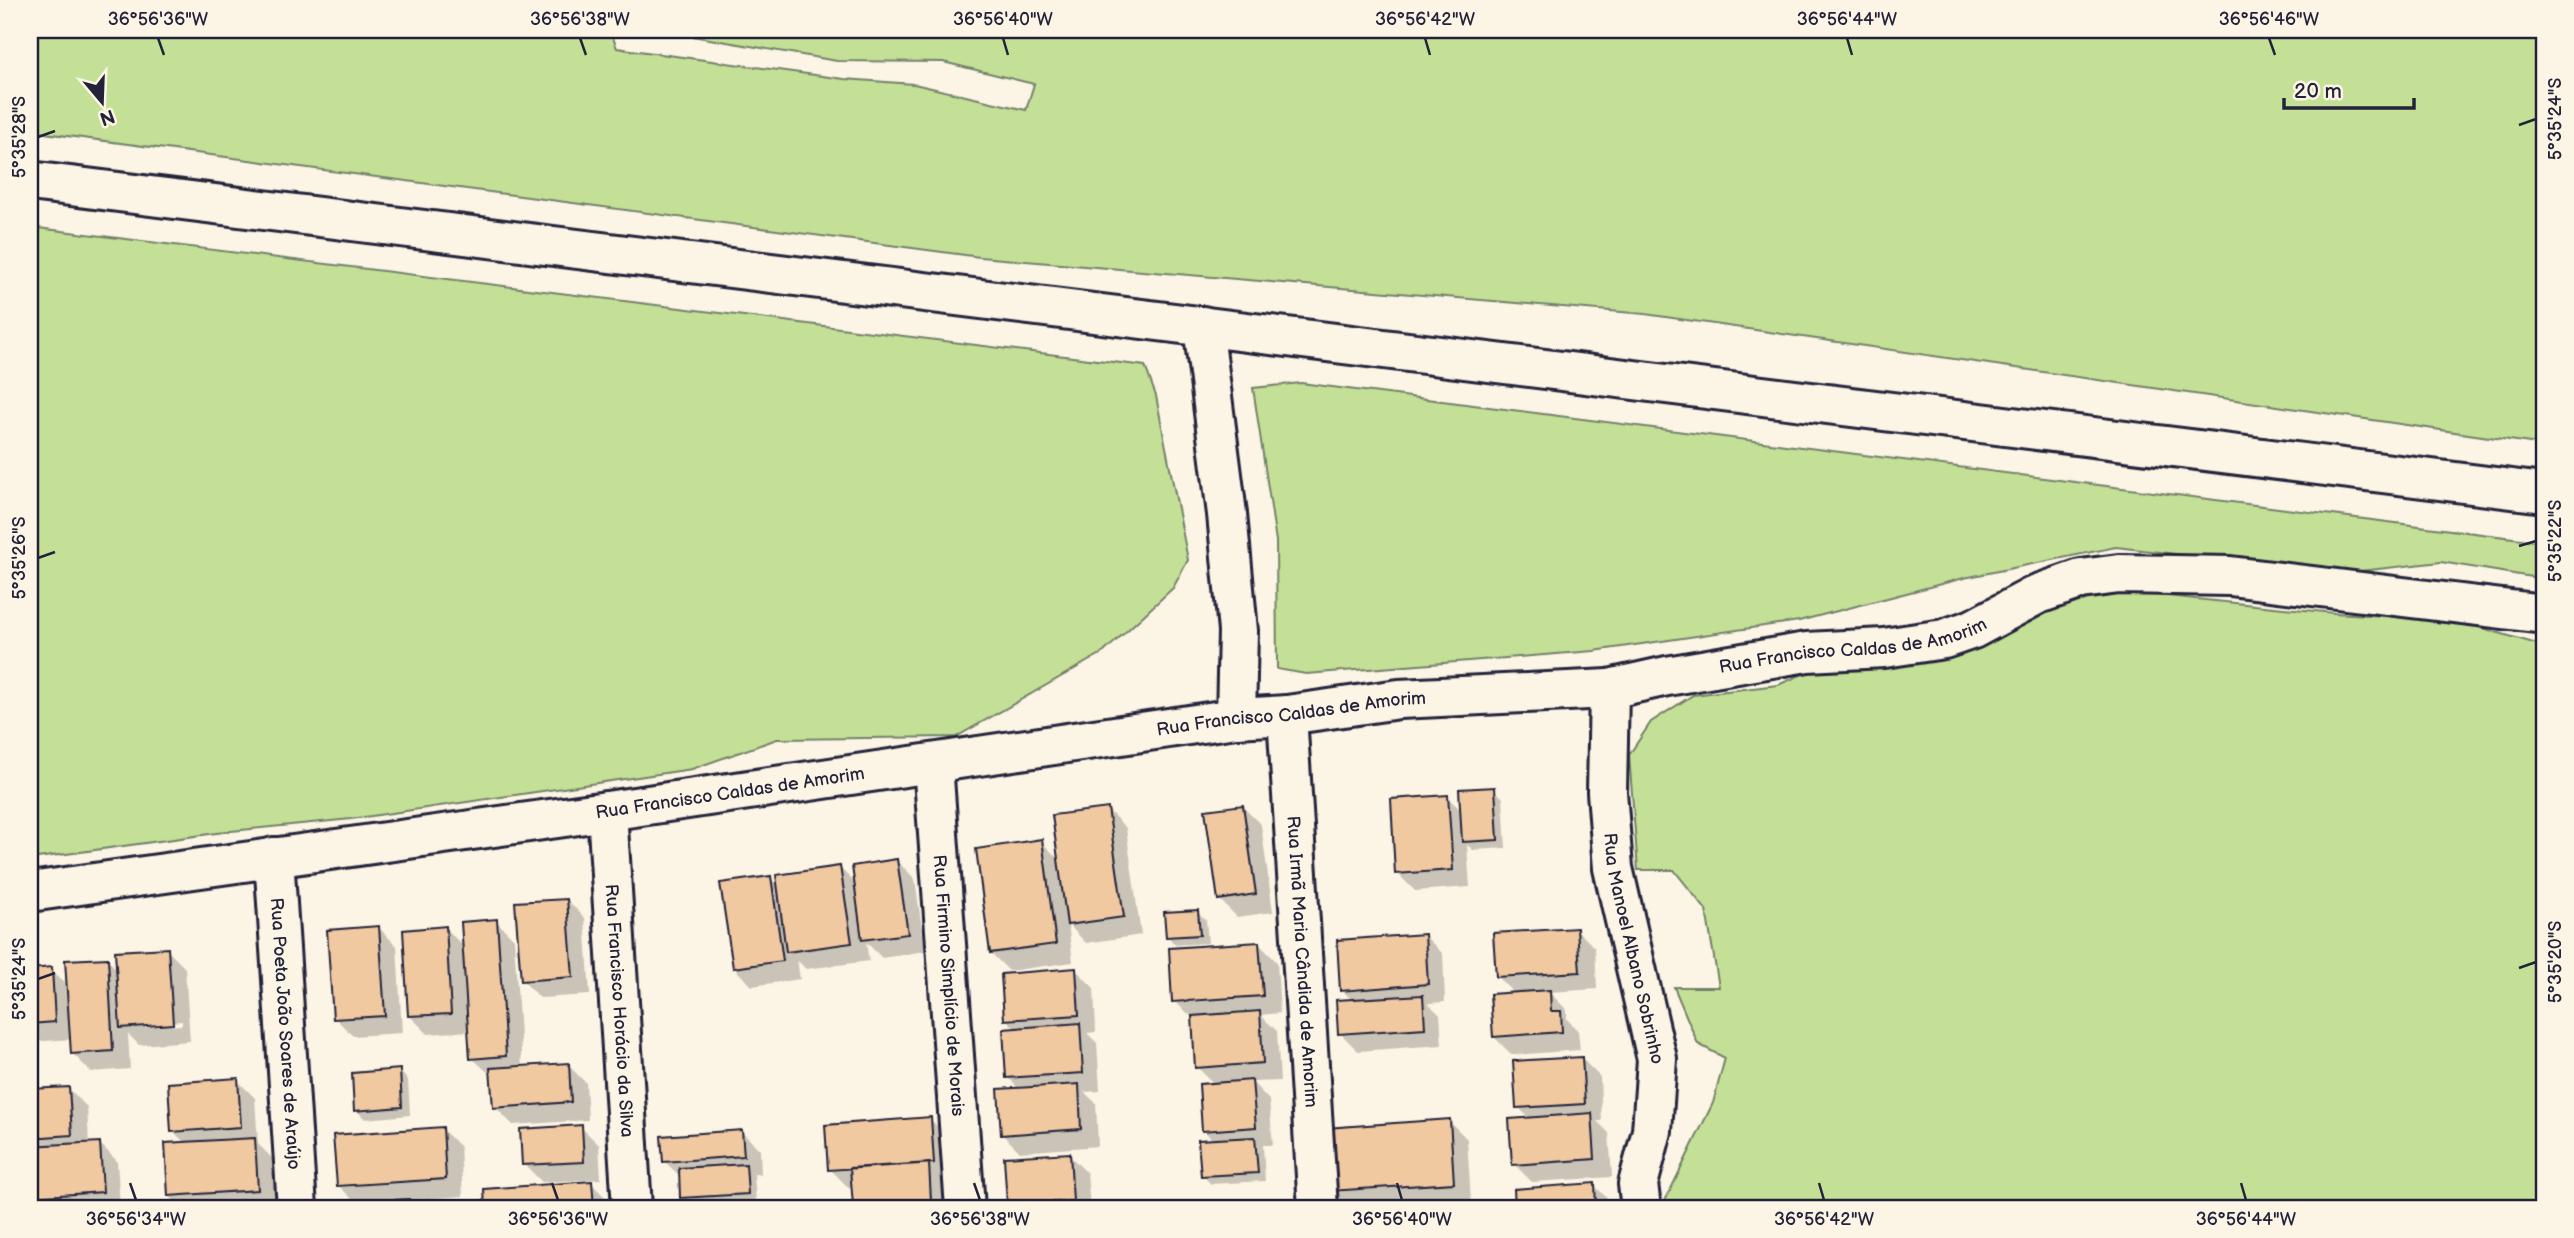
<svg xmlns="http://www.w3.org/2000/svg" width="2574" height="1238" viewBox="0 0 2574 1238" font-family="'Balsamiq Sans',sans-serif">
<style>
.green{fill:#c4e097;stroke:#738169;stroke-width:2}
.shadow{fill:#0003;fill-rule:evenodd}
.building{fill:#f1c9a1;stroke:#22223b;stroke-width:2}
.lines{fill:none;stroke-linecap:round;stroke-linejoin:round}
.minor-casing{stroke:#22223b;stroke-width:44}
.trunk-casing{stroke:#22223b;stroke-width:44}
.minor{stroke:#fcf5e5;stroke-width:38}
.trunk{stroke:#fcf5e5;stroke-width:38}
.ticks{fill:none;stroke:#22223b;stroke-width:2.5}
.labels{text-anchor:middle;stroke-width:7;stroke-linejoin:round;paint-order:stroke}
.street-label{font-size:18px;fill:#22223b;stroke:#fcf5e5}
.neatline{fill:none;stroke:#22223b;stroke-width:2.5}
.ticks-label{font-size:18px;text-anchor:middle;fill:#22223b}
</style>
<rect width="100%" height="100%" fill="#fcf5e5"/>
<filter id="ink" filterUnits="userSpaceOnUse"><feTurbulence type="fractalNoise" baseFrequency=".0143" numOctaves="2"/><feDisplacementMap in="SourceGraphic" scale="14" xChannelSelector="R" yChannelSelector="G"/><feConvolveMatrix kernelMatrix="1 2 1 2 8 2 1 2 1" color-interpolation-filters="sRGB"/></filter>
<g filter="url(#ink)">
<path class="green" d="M 30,30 L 610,30 L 617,48 L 844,79 L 914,84 L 1026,110 L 1034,84 L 943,62 L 837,61 L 657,30 L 2544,30 L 2544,445 L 1645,314 L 980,257 L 30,131 Z
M 30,227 L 1145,366 L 1156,396 L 1188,560 L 1173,588 L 1104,652 L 956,737 L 777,739 L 692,769 L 351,819 L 231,831 L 30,859 Z
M 1301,383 L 2544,542 L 2544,579 L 2441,562 L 2342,573 L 2116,547 L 1964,578 L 1799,621 L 1594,651 L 1306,674 L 1277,669 L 1276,541 L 1253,388 Z
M 2127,592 L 2334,613 L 2454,620 L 2544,646 L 2544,1208 L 1665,1208 L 1666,1199 L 1713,1103 L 1725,1058 L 1698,1044 L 1674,987 L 1719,987 L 1706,910 L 1674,870 L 1638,870 L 1629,755 L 1651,722 L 1693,695 L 1778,685 L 1821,666 L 1992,602 Z"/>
<path class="shadow" d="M 1494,789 L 1503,798 L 1506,848 L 1473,850 L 1467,845 L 1470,887 L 1415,891 L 1397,873 L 1447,797 L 1462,811 Z
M 1243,807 L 1261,825 L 1273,912 L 1237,917 L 1219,899 Z
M 1108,810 L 1126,828 L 1141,935 L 1086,943 L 1068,924 L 1073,962 L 1009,971 L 991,953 L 1041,841 L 1059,860 Z
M 897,861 L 915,879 L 925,951 L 882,958 L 866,942 L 869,961 L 806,969 L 797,960 L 800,979 L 752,986 L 734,968 L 770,878 L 779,887 L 840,868 L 856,884 Z
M 567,900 L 585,918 L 590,995 L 540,998 L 522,980 Z
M 1197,912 L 1206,920 L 1208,943 L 1176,945 L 1167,936 Z
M 496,921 L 514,939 L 522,1068 L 568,1065 L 586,1083 L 588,1120 L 513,1125 L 495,1107 L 492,1076 L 472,1058 L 470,1031 L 428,1034 L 410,1016 L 445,928 L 464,947 Z
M 379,928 L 397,946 L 402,1033 L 353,1036 L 335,1018 Z
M 1577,930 L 1595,948 L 1597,989 L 1549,992 L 1567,1010 L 1567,1019 L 1578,1031 L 1580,1050 L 1512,1055 L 1494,1037 L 1515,994 L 1497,976 Z
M 1425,936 L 1443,954 L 1445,1002 L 1428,1003 L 1440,1015 L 1442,1045 L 1358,1051 L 1340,1033 L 1353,1001 L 1342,990 Z
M 1259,944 L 1277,962 L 1280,1013 L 1260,1015 L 1277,1031 L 1280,1081 L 1252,1082 L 1269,1100 L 1273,1145 L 1263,1145 L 1265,1181 L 1211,1184 L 1203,1176 L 1214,1141 L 1204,1131 L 1215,1085 L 1197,1067 L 1194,1019 L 1174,1001 Z
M 167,950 L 185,968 L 190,1041 L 139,1045 L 128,1034 L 130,1069 L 91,1072 L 73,1054 L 72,1039 L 30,1042 L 30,970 L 51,969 L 69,987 L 107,959 L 118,971 ZM 182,1021 L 182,1025 L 136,1028 L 136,1025 Z
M 1076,970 L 1094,988 L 1096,1032 L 1087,1033 L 1097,1043 L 1100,1091 L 1084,1092 L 1096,1103 L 1098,1146 L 1020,1152 L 1002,1134 L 1019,1089 L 1008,1077 L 1016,1029 L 1006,1019 Z
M 1582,1059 L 1600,1077 L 1602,1121 L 1597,1121 L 1609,1133 L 1612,1177 L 1532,1182 L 1514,1164 L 1530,1119 L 1518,1107 Z
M 399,1071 L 408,1080 L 410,1115 L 365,1119 L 356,1110 Z
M 237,1080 L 255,1098 L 258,1144 L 272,1158 L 275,1208 L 182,1208 L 169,1196 L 186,1144 L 173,1131 Z
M 69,1089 L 87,1107 L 89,1144 L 99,1143 L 117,1161 L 120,1208 L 30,1208 L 30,1091 Z
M 930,1119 L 948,1137 L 948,1208 L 857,1208 L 854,1205 L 853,1187 L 848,1187 L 830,1169 Z
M 1449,1121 L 1467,1139 L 1471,1201 L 1429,1203 L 1434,1208 L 1349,1208 L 1331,1191 Z
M 581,1127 L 599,1145 L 601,1179 L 542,1182 L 524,1164 Z
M 442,1129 L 460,1147 L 463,1196 L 407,1200 L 416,1208 L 346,1208 L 346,1205 L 357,1204 L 338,1185 Z
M 742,1132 L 760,1150 L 761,1174 L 754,1174 L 756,1202 L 741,1203 L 746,1208 L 692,1208 L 681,1197 L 681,1177 L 664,1161 Z
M 1069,1155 L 1087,1173 L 1090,1208 L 1013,1208 L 1009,1204 Z
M 591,1183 L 609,1201 L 610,1208 L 487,1208 L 485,1191 Z
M 1594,1185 L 1612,1203 L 1612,1208 L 1517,1208 L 1516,1190 Z"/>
<path class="building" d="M 1495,787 L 1498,840 L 1462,842 L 1459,789 Z
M 1448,795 L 1453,870 L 1395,874 L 1391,799 Z
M 1243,805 L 1256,894 L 1218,900 L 1205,810 Z
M 1108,808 L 1124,917 L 1067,925 L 1052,815 Z
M 1042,839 L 1056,944 L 990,953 L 976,849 Z
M 897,859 L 908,934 L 862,940 L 852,866 Z
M 840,866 L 852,943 L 786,952 L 776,875 Z
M 771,876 L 783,961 L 733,968 L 720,883 Z
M 567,899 L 573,977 L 521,981 L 515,902 Z
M 1198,910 L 1200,935 L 1166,937 L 1164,912 Z
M 497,919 L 506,1056 L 470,1059 L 461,922 Z
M 379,926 L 385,1016 L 333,1019 L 327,930 Z
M 446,926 L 451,1014 L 408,1016 L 403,930 Z
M 1577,928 L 1580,972 L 1496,977 L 1493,933 Z
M 1425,934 L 1428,984 L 1340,991 L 1337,940 Z
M 1259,942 L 1263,996 L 1172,1002 L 1169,948 Z
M 168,948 L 173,1024 L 120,1028 L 115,951 Z
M 108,958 L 113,1051 L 71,1054 L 65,960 Z
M 52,967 L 55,1022 L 30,1024 L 30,969 Z
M 1076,968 L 1079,1015 L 1004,1020 L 1001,974 Z
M 1550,990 L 1551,1011 L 1561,1011 L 1562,1032 L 1493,1037 L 1490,994 Z
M 1423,995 L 1425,1028 L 1338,1034 L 1336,1000 Z
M 1260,1011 L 1263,1063 L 1195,1068 L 1192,1016 Z
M 1080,1023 L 1083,1073 L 1006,1078 L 1003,1029 Z
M 1582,1057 L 1585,1104 L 1516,1108 L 1513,1061 Z
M 569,1063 L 571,1102 L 493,1108 L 490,1068 Z
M 400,1069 L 402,1107 L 354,1111 L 352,1073 Z
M 238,1078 L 241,1127 L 171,1132 L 168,1083 Z
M 1252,1080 L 1256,1127 L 1202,1131 L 1199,1084 Z
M 1079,1084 L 1081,1129 L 1001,1135 L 998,1089 Z
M 69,1087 L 72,1135 L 30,1138 L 30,1089 Z
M 1592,1113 L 1595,1159 L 1512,1165 L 1509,1119 Z
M 931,1117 L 934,1163 L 828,1170 L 825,1125 Z
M 1450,1119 L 1454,1183 L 1329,1191 L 1326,1128 Z
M 582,1125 L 584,1162 L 522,1165 L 520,1129 Z
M 443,1127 L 446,1179 L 337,1186 L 333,1135 Z
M 742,1130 L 744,1156 L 663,1162 L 661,1136 Z
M 1255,1137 L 1258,1173 L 1201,1176 L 1198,1140 Z
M 255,1138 L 258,1190 L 168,1196 L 165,1143 Z
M 100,1142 L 103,1192 L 30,1197 L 30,1146 Z
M 1070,1153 L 1073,1201 L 1007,1205 L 1004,1157 Z
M 929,1163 L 931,1201 L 853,1206 L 850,1168 Z
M 746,1164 L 748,1194 L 680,1198 L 679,1168 Z
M 592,1181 L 594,1208 L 485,1208 L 484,1189 Z
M 1595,1183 L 1596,1208 L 1515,1208 L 1514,1189 Z
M 409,1199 L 409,1208 L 344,1208 L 344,1203 Z
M 1428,1199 L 1428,1208 L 1357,1208 L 1356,1204 Z
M 744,1203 L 744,1208 L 666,1208 Z
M 248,1204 L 248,1208 L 174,1208 Z
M 1257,1206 L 1258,1208 L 1217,1208 Z"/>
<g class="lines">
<g class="minor-casing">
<g id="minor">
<path d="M 1203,326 L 1227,514 L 1238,631 L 1236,718"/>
<path id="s1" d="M 1609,689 L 1607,792 L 1613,868 L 1657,1059 L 1652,1131 L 1638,1184 L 1641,1208"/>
<path id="s2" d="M 1287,715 L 1318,1208"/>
<path id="s3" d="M 933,764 L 965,1208"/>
<path id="s4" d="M 607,811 L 632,1208"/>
<path id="s5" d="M 274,857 L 297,1208"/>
<path id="s6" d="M 30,892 L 607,811 L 1236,718 L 1287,715 L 1399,699 L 1609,689 L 1667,676 L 1807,652 L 1884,648 L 1944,639 L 1973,629 L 2038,594 L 2081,579 L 2119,574 L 2230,576 L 2544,614"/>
</g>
</g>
<g class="trunk-casing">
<path id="trunk" d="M 30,181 L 2544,493"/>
</g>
<use href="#minor" class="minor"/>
<use href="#trunk" class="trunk"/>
</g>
</g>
<path class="ticks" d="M 158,38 L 164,55M 580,38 L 586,55M 1003,38 L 1008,55M 1425,38 L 1430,55M 1847,38 L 1852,55M 2269,38 L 2275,55M 2519,125 L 2536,119M 38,137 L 55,131M 2519,546 L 2536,541M 38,558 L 55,552M 2519,968 L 2536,962M 38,979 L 55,973M 130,1183 L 136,1200M 552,1183 L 558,1200M 974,1183 L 980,1200M 1397,1183 L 1402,1200M 1819,1183 L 1824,1200M 2241,1183 L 2246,1200"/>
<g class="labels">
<g class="street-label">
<text dy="6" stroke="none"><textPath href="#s6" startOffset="1841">Rua Francisco Caldas de Amorim</textPath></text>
<text dy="6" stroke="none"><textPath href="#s6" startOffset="1274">Rua Francisco Caldas de Amorim</textPath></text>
<text dy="6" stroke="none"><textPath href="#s6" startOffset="707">Rua Francisco Caldas de Amorim</textPath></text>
<text dy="6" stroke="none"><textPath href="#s1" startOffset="262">Rua Manoel Albano Sobrinho</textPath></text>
<text dy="6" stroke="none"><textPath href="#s2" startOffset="247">Rua Irmã Maria Cândida de Amorim</textPath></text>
<text dy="6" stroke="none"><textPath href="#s3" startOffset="222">Rua Firmino Simplício de Morais</textPath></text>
<text dy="6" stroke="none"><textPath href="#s4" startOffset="200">Rua Francisco Horácio da Silva</textPath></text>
<text dy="6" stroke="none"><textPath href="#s5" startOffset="177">Rua Poeta João Soares de Araújo</textPath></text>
</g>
</g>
<rect width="2574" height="1238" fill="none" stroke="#fcf5e5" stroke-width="77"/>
<g transform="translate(102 102) rotate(161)" stroke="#fcf5e5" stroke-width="5" paint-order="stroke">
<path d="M0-5L12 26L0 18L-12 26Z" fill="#22223b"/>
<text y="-10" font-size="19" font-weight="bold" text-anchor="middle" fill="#22223b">N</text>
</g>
<path d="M2284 98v10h130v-10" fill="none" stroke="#22223b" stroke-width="3.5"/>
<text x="2294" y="98" font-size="21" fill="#22223b" stroke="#fcf5e5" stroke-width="5" paint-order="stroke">20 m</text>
<rect x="38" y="38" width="2498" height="1162" class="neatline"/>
<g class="ticks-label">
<text x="158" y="25">36°56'36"W</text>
<text x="580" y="25">36°56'38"W</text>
<text x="1003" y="25">36°56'40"W</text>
<text x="1425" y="25">36°56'42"W</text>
<text x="1847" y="25">36°56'44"W</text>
<text x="2269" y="25">36°56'46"W</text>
<text transform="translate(2555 119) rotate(-90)" y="6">5°35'24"S</text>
<text transform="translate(19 137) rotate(-90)" y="6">5°35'28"S</text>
<text transform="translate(2555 541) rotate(-90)" y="6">5°35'22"S</text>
<text transform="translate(19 558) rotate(-90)" y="6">5°35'26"S</text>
<text transform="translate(2555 962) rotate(-90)" y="6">5°35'20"S</text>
<text transform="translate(19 979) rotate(-90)" y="6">5°35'24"S</text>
<text x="136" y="1225">36°56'34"W</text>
<text x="558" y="1225">36°56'36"W</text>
<text x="980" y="1225">36°56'38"W</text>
<text x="1402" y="1225">36°56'40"W</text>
<text x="1824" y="1225">36°56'42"W</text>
<text x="2246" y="1225">36°56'44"W</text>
</g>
</svg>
